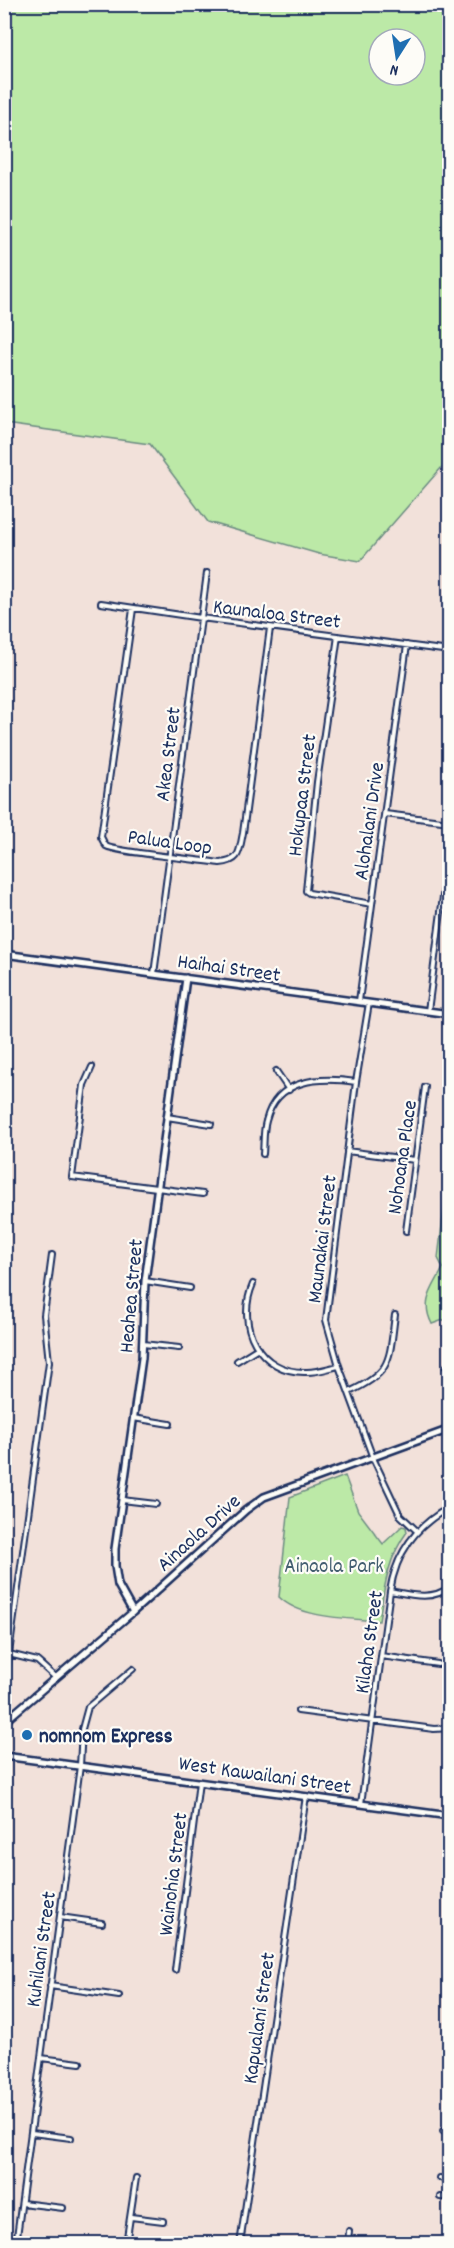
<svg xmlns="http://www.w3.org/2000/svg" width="454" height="2248" viewBox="0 0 454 2248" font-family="Dekko,sans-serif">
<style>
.green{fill:#bce9a7;stroke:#6c8c82;stroke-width:1.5;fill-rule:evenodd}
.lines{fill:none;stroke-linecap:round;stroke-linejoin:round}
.street-casing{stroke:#1b2f5e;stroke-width:8}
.secondary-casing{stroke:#1b2f5e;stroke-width:10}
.street{stroke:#fdfcf7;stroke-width:4}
.secondary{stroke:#fdfcf7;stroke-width:5}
.poi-dot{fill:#1f6fb2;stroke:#fdfcf7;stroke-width:2}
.labels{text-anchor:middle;stroke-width:4.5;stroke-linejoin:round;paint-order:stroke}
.street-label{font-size:21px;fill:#1b2f5e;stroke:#fdfcf7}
.park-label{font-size:21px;fill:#435e70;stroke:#fdfcf7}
.poi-label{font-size:21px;font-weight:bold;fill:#1b2f5e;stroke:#fdfcf7;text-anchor:start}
</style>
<rect width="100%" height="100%" fill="#f2e1da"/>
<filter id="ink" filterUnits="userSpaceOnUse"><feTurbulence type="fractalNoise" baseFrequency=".0167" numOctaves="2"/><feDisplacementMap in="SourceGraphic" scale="12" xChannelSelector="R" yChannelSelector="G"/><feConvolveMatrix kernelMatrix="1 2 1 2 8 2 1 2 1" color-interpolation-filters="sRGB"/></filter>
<g filter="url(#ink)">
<path class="green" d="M 5,4 L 449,5 L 449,459 L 360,561 L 319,554 L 208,522 L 150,444 L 5,424 ZM 379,39 L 415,39 L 415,75 L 379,75 Z
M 449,1167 L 449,1318 L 432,1324 C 420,1301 433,1289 443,1268 L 438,1258 Z
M 345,1476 L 358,1511 L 383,1544 L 402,1526 L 406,1527 L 407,1532 C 387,1559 384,1589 379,1621 C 349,1618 301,1619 279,1597 L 290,1497 Z"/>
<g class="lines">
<g class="street-casing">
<path id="street" d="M 101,603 L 201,618 L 450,651
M 133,609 L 101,837 C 103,840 104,844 106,846 C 114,852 203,860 220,863 C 241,861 239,851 243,833 L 270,628
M 338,636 L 317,782 L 306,891 L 309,893 L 372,904
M 385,814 L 450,822
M 154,974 L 207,573
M 359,1001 L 407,645
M 369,1003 L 356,1082 L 326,1320 L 339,1366 L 373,1458 L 400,1515 L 417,1531
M 428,1011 L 450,843
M 92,1067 L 84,1085 L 72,1177 L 203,1194
M 276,1071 L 289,1090
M 167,1117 L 211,1124
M 347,1151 L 415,1160
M 263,1154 C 264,1143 263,1131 266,1121 C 277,1077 321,1077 356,1082
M 406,1231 L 425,1087
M 145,1281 L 190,1288
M 253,1284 C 235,1325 259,1374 307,1372 C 318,1372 329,1368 339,1366
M 143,1344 L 179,1348
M 237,1361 L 258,1348
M 446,1367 L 450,1363
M 349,1392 C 393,1372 389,1360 395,1315
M 133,1418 L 170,1424
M 122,1500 L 156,1504
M 390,1591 C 411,1595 432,1601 450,1587
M 9,1654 L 37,1661 L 56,1678
M 381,1656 L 438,1664
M 4,1690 L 49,1362 L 44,1315 L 52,1255
M 298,1711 L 434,1729 L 450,1728
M 361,1804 L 390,1591 C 396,1553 415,1526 450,1507
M 60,1917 L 102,1923
M 175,1970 L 199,1782
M 50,1986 L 119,1996
M 41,2058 L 80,2063
M 443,2131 L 450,2131
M 32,2133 L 71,2138
M 439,2178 L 450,2179
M 440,2197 L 450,2198
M 22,2203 L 63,2208
M 131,2217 L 163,2221
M 16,2244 L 80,1766 L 82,1729 L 88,1707 L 133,1669
M 126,2244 L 136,2178
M 240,2244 L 306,1796
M 348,2244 L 349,2231"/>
</g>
<g class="secondary-casing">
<path id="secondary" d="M 4,954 L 450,1014
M 133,1612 L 118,1585 L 115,1566 L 115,1549 L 142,1358 L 145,1281 L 186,978
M 4,1722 L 133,1612 L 246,1510 L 264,1497 L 450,1429
M 4,1756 L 450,1816"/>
</g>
<use href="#street" class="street"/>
<use href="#secondary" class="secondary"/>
</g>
</g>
<circle class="poi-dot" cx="27" cy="1735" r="6"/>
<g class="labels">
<g class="street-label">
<text transform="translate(277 613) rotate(7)" y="7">Kaunaloa Street</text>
<text transform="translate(167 754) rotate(-83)" y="7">Akea Street</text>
<text transform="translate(301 795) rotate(-83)" y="7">Hokupaa Street</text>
<text transform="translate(368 821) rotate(-82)" y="7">Alohalani Drive</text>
<text transform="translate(170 841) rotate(8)" y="7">Palua Loop</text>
<text transform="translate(229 967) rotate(8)" y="7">Haihai Street</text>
<text transform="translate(401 1157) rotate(-82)" y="7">Nohoana Place</text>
<text transform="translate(321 1239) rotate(-83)" y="7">Maunakai Street</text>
<text transform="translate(130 1296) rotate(-85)" y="7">Heahea Street</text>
<text transform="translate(198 1532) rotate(-42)" y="7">Ainaola Drive</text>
<text transform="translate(368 1642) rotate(-82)" y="7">Kilaha Street</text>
<text transform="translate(265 1774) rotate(8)" y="7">West Kawailani Street</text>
<text transform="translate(172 1874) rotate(-83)" y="7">Wainohia Street</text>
<text transform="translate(40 1949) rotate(-82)" y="7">Kuhilani Street</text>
<text transform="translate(258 2018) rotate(-82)" y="7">Kapualani Street</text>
</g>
<g class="park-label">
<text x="334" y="1572">Ainaola Park</text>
</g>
<g class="poi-label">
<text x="39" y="1742">nomnom Express</text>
</g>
</g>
<rect width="454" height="2248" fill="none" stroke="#fdfcf7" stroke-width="24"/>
<rect x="12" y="12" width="430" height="2224" fill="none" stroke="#1b2f5e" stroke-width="2" filter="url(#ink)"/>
<g transform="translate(397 57) rotate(192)"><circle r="28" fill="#fdfcf7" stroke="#a3aaba" stroke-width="1.5"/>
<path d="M0-4.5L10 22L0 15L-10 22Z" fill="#1f6fb2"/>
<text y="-9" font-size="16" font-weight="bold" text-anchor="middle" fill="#1b2f5e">N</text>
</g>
</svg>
